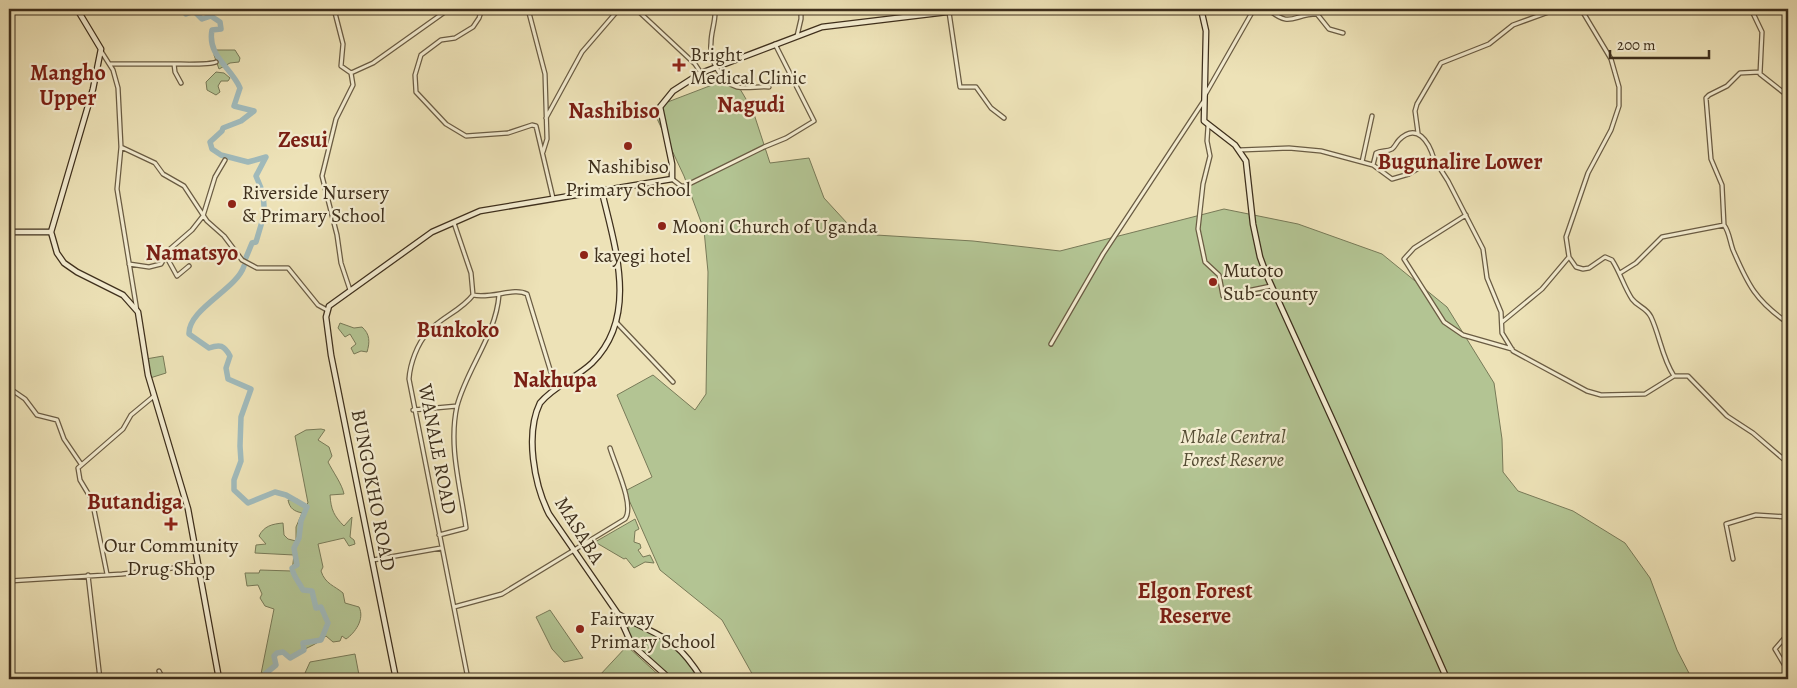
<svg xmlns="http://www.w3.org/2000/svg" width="1797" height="688" viewBox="0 0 1797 688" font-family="Alegreya,serif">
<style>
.green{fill:#b3c493;stroke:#787a58}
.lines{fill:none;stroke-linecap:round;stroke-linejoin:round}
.river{stroke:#a0babb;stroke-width:5.5}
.street-casing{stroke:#6a5c43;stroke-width:5.5}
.secondary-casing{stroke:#3e2f1c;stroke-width:7}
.street{stroke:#f3ecd0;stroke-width:3}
.secondary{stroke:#f3ecd0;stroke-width:4.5}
.poi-dot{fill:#8f2418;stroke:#f3ecd0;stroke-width:2}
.labels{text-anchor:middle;stroke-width:4.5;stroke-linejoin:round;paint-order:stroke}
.poi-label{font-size:20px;fill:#3e2f1c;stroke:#f3ecd0;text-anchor:start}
.park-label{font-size:20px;font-style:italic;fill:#554d34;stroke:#f3ecd0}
.street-label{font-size:20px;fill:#3e2f1c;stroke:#f3ecd0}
.quarter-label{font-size:22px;font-weight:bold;fill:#7a1f14;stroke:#f3ecd0}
</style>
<rect width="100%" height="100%" fill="#ede2b7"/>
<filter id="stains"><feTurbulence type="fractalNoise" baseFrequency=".004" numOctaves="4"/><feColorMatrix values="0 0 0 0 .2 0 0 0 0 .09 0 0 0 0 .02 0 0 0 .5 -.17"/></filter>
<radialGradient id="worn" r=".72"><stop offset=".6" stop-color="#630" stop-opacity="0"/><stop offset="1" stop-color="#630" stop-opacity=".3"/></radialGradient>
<path class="green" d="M 216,50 L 235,50 L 240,58 L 239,62 L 230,63 L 219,69 L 214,55 Z
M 216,72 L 224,73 L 230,78 L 228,81 L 221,81 L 218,86 L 220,92 L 216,95 L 207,90 L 206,82 Z
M 733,77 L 753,111 L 770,163 L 809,158 L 824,198 L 847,223 L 876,235 L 973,241 L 1060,251 L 1224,209 L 1298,224 L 1382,254 L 1447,307 L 1494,383 L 1502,439 L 1503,472 L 1518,491 L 1573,511 L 1625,543 L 1650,578 L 1677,650 L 1692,679 L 755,679 L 722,620 L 660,570 L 625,491 L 652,477 L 617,395 L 653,375 L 695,410 L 706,394 L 708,272 L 704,230 L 684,176 L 652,108 Z
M 340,323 L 354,328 L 362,327 C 370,334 370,342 367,352 L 361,351 L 354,354 L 351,348 L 356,344 L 350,334 L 345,337 L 338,328 Z
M 163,356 L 166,373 L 150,378 L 146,359 Z
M 321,429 L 325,430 L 318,440 L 329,447 L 332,456 L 328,462 C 333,472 342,484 344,494 L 330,495 C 331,510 334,516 344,526 L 352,517 L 350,537 L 354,540 L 355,544 L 349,546 L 344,538 L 318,544 L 323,567 L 321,571 C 325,584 335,586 343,593 L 345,603 L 359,607 C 365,619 355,633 346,639 L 342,636 L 340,641 L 333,642 L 326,636 C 316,646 301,649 290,658 L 283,652 L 277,653 L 274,656 L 276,665 L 261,674 L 274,609 L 265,606 L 260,598 L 262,594 L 258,585 L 247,586 L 245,573 L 259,573 L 260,570 L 292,571 L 294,555 L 255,553 L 256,545 L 266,544 L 259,536 C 264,526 272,524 283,523 L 284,535 L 288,539 L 296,541 L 296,527 L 302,513 C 294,511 290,509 288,500 L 297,499 L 306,505 L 308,503 L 295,436 L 306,430 Z
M 635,519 L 639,529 L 635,531 L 634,542 L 640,544 L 641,548 L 638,550 L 643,557 L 650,555 L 654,563 L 645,562 L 634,568 L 626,558 L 624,559 L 595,542 Z
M 550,610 L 583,658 L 564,662 L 552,649 L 536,617 Z
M 629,626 C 657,622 688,659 700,679 L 673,679 L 633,642 L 628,631 Z
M 627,646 L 663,679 L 603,679 L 599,676 Z
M 355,654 L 359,675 C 341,678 322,685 305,673 L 310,662 Z"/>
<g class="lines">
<path class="river" d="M 181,9 L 186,14 L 194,11 L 202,19 L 211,16 L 220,22 L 221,29 L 212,30 C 207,56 231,67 240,88 L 234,106 L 254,111 L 241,121 L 223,128 L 222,131 L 210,142 L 212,149 L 221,155 L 248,162 L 266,157 L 256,176 L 263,193 L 264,206 L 264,215 L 256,242 L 252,243 L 245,260
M 244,266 C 237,289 188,309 189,334 L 209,348 C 220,344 224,345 230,356 L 226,368 L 228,379 L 251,389 L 241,417 L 240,446 L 241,461 L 234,480 L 234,490 L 248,503 L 275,492 L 286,495 L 307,507 L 301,521 L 299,538 L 294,548 L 297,565 L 292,568 C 293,576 299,582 303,590 L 312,591 L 316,608 L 321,607 L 328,623 L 321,640 L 303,643 L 304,650 L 290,658 L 283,652 L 277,653 L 274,656 L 276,665 L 265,674 L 266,679"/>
<g class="street-casing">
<path id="street" d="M 334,9 L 343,44 L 341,66 L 351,73 L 353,85 L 336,119 L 322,176 L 337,235 L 341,263 L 350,290
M 482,9 L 479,18 L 473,27 L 455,38 L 441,40 L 421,55 L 415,75 L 416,92 L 446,124 L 466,136 L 508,133 L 532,125 L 536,126 L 553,198
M 528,9 L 545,74 L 547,139 L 543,152
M 636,9 L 695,64 L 701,73
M 715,9 C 716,21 711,31 711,43 C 709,59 721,83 737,87 C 747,89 759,86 769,87
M 1268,9 C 1291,29 1293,14 1317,14 L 1329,29 L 1343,33
M 1581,9 L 1611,59 L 1619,87 L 1619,106 L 1611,130 L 1588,173 L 1566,237 L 1569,257 L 1576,267 L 1583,269 L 1589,268 L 1605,257 L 1612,260 C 1620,272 1624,287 1632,299 C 1638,307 1646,307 1651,317 C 1660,336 1662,358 1674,376
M 1751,9 L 1762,32 L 1760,74 L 1788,96
M 949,12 L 960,87 L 976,87 L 991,108 L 1004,118
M 797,36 L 801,19 L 801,9
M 101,51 L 113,70 L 118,88 L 121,147 L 117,189 L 137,311
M 110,64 L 174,64 L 175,72 L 181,83
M 174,64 C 184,64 210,65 216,62
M 351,73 L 373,63 L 449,9
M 1205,95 L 1254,9
M 546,118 L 582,52 L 619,9
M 1208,126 L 1207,141 L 1210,156 L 1203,184 L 1198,229 L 1205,262 L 1219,275 L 1223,296 L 1271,286
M 1418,133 L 1415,111 L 1417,104 L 1441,63 L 1489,44 L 1513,25 L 1557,9
M 121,147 L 155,163 L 163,174 L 184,186 L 207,221 L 224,236 L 242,260 L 257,268 L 288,268 L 318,305 L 327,310
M 1239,150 L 1289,148 L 1321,151 L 1373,165 L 1392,179 L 1409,174 L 1434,159 L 1448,181 L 1483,249 L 1487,278 L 1501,312 L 1502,333 L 1513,351 L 1587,391 L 1601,395 L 1645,394 L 1674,376 L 1688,376 L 1727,416 L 1753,433 L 1788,463
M 1362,162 L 1372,116
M 1373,165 L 1376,153 C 1381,150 1387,152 1392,149 C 1395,147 1396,143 1399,140 C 1417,122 1429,142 1434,159
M 672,179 L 681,186 L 685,186 L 764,147 L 786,138 L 814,121 L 775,44
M 1466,215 L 1414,248 L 1404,259 L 1444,322 L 1463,335 L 1512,349
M 454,223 L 471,273 L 473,295 C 461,311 441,317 428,332 C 417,344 410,364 409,379 L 468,679
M 1724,225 L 1722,185 L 1711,159 L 1706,98 L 1709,95 L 1727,86 L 1740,73 L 1760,72
M 166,256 L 177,276 L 189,266
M 129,264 L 149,267 L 161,264 L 170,249 L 192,230 L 203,216 L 215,177 L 225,160
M 1620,273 L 1636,263 L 1662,237 L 1724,225 C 1729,231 1730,242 1733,250 C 1748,285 1756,301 1788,323
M 473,295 C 492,299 514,287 527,294 L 556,389
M 1502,322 L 1542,289 L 1569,257
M 617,323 L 673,382
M 1051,344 L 1103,254 L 1203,102
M 9,388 L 25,399 L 37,415 L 57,420 L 64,439 L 81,464
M 413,410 L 457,406
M 439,535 L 466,528 C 461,488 448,447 457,406 C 467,368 496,335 499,295
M 1733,559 L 1726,524 L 1756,515 L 1788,517
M 373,560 L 441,548
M 107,574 L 92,500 L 80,480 L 78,468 L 123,429 L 131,415 L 154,396
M 88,575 L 100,679
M 9,581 L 122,574 L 199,565
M 454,607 L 502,594 L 625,519 C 635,506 615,465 610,448
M 1788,634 L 1775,649 L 1788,671
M 159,671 L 163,679
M 498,679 L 519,677"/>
</g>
<g class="secondary-casing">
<path id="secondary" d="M 77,9 L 101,49 L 93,89 L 51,232 L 57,253 L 64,263 L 77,272 L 123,295 L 138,312 L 148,375 L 188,509 L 219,679
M 1201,9 L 1206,31 L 1204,121 L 1235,145 L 1246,161 L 1253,224 L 1260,257 L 1267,276 L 1338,432 L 1447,679
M 602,192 C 615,247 639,317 592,363 C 576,378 554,386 540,403 C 525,434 534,484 549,514 L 618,614 L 632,645 L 670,679
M 9,232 L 51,232
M 618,614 C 660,638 674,634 702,679
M 396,679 L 331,355 L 326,317 L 329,306 L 432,232 L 480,211 L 672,179 L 672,164 L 660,107 L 673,91 L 701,73 L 822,27 L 972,9"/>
</g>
<use href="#street" class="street"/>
<use href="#secondary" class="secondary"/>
</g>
<g class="poi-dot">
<path d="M676.5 57.5h5v5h5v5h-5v5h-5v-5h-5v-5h5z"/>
<circle cx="628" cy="146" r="5"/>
<circle cx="232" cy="204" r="5"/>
<circle cx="662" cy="226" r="5"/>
<circle cx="584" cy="255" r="5"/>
<circle cx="1213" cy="282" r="5"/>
<path d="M168.5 516.5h5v5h5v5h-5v5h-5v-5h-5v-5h5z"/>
<circle cx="580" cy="629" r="5"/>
</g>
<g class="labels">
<g class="poi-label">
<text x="690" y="61">Bright<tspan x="690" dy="23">Medical Clinic</tspan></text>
<text x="628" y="173" text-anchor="middle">Nashibiso<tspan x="628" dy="23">Primary School</tspan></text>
<text x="242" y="199">Riverside Nursery<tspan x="242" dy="23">&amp; Primary School</tspan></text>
<text x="672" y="233">Mooni Church of Uganda</text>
<text x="594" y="262">kayegi hotel</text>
<text x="1223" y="277">Mutoto<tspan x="1223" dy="23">Sub-county</tspan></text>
<text x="171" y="552" text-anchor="middle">Our Community<tspan x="171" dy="23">Drug Shop</tspan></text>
<text x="590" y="625">Fairway<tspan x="590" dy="23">Primary School</tspan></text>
</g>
<g class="park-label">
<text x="1233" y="443">Mbale Central<tspan x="1233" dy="23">Forest Reserve</tspan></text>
</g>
<g class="street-label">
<text transform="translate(438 449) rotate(79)" y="7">WANALE ROAD</text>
<text transform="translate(374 490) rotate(79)" y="7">BUNGOKHO ROAD</text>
<text transform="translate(580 530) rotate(58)" y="7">MASABA</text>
</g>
<g class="quarter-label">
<text x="68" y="80">Mangho<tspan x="68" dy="25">Upper</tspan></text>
<text x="751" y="112">Nagudi</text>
<text x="614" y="118">Nashibiso</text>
<text x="303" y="147">Zesui</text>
<text x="1460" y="169">Bugunalire Lower</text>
<text x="192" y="260">Namatsyo</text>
<text x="458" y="337">Bunkoko</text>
<text x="555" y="387">Nakhupa</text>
<text x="135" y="509">Butandiga</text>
<text x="1195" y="598">Elgon Forest<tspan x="1195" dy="25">Reserve</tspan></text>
</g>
</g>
<rect width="1797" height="688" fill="none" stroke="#ede2b7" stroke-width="30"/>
<rect x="10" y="10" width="1777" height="668" fill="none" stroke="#3e2f1c" stroke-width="2.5"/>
<rect x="15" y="15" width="1767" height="658" fill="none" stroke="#3e2f1c"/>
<path d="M1610 50v8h99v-8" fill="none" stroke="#3e2f1c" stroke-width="2.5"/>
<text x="1617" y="50" font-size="15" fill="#3e2f1c" stroke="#f3ecd0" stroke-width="4" paint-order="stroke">200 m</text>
<rect width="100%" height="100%" filter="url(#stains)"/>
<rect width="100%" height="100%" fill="url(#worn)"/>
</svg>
